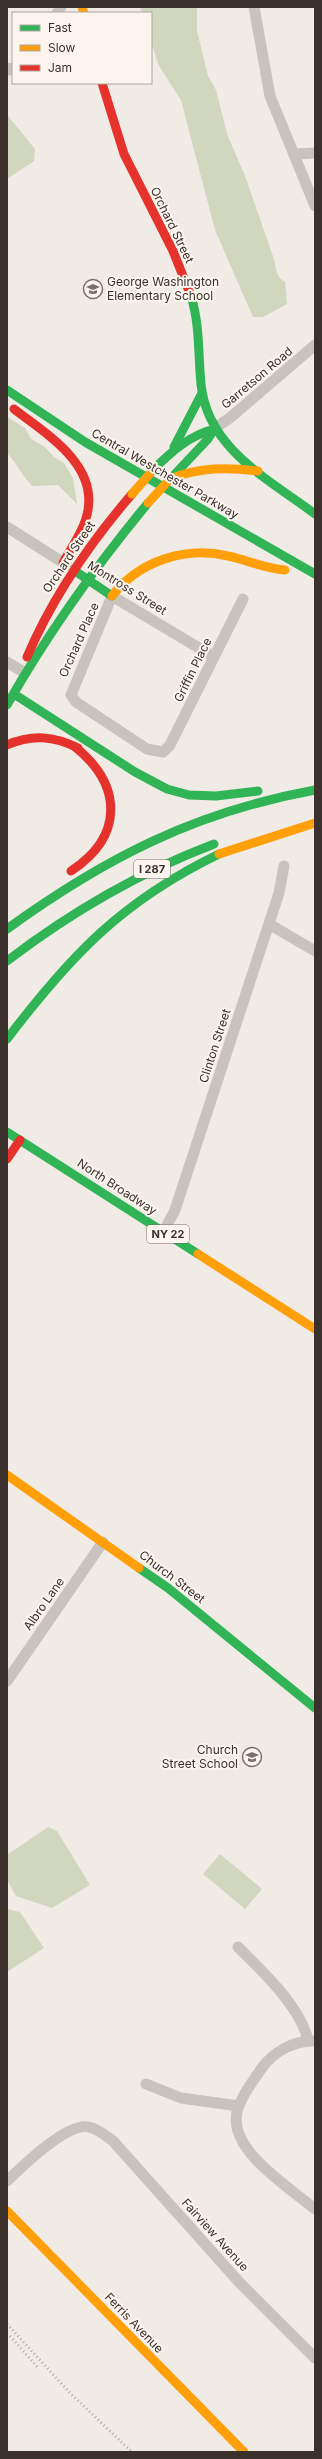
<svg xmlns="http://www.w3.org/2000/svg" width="322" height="2459" viewBox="0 0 322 2459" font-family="Inter,sans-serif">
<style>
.green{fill:#d1d6bf}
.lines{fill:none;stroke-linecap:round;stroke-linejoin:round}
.street{stroke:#c9c3be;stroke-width:11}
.fast{stroke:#30b455;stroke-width:9}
.slow{stroke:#ff9f0a;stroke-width:9}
.jam{stroke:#e5322d;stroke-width:9}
.rail{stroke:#b1aca8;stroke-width:3;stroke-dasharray:1 3;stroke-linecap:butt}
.slow-bridge{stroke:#ff9f0a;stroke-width:9}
.labels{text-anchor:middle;stroke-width:4;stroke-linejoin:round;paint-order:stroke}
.shield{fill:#fbf5ee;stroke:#756b66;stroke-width:1}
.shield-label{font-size:11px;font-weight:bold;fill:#3b302b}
.street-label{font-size:12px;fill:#3b302b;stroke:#fbf5ee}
.poi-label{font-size:12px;fill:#3b302b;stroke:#fbf5ee;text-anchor:start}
</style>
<rect width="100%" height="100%" fill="#f0ebe5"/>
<path class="green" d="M 140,7 L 197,7 L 197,31 L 208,76 L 216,90 L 227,134 L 245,176 L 274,259 C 276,269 276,277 285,282 L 287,304 L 263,317 L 253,317 L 215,230 L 181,100 L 159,66 L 151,42 L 151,13 L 142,13 Z
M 7,115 L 35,149 L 34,161 L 7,179 Z
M 7,417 L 25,428 L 31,439 L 45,447 L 54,457 L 64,463 L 73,478 L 77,504 L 58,485 L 32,486 C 22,476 17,463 7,453 Z
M 48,1827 L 57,1831 L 90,1885 L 52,1908 L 16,1896 L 7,1880 L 7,1855 Z
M 220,1854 L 262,1889 L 245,1909 L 203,1874 Z
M 7,1909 L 20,1912 L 44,1948 L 7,1972 Z"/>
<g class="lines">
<path class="street" d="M 254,7 L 270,96 L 315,206
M 57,13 L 61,7
M 7,68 L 9,70 L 13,68
M 295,154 L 315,153
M 214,429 L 231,417 L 315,345
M 7,527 L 67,565
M 214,657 L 112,596 L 71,695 L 76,702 L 147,749 L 163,752 L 170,745 L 243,599
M 7,662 L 25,673
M 269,924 L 315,951
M 164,1231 L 175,1210 L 279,893 L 284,866
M 7,1681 L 103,1542
M 238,1947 C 263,1972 300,2006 308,2040
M 315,2041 C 294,2040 273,2052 261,2069 C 252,2083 241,2096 237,2112 C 228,2150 290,2188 315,2209
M 146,2084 L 181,2098 L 239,2106
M 7,2181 C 23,2166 67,2122 89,2127 C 98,2129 105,2135 113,2141 L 239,2282 L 315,2358"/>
<path class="fast" d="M 191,296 C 200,325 198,354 201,384 C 207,448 268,479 315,514
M 7,390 L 85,442 L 315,574
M 174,447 L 202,393
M 154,469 C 172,451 189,436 214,429
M 175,474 L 208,439 L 214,429
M 78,573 L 112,596
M 14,694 L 135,772 L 167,789 L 189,795 L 216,796 L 258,791
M 7,705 C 48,633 95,567 148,503
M 7,929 C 105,858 195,812 315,790
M 7,961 C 71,912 138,873 214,844
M 7,1039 C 71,955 122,901 219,854
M 7,1132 L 198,1254
M 139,1568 L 168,1588 L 315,1708"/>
<path class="slow" d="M 82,7 L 84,13
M 170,479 C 200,467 227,467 258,471
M 112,596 C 139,561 185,546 228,556 C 248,560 265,569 285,570
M 219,854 L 315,823
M 198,1254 L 315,1329
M 7,1475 L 139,1568
M 7,2211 L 244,2452"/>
<path class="jam" d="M 102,83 L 124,154 L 173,251 L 191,296
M 14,409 C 46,434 96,463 88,510 C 85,529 72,546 63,563
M 27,657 C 53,596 89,544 132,494
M 7,745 C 32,734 54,736 78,748
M 71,871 C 124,836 123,785 74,746
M 7,1159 L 20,1140"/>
<path class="rail" d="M 7,2324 L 71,2394 L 132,2452
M 10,2336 L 39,2369"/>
<path class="slow-bridge" d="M 132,494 L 154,469
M 148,503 L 170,479"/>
</g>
<defs>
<g id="school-ring" transform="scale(1)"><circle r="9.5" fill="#fbf5ee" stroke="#7a716c" stroke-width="1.5"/><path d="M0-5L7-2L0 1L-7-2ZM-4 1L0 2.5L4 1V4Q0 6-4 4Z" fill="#7a716c"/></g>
</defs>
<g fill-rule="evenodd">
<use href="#school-ring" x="93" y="289"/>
<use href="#school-ring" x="252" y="1757"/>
</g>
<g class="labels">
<g class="shield">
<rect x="134" y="860" width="36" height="18" rx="3"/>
<rect x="147" y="1225" width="42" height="18" rx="3"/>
</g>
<g class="shield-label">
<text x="152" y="873">I 287</text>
<text x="168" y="1238">NY 22</text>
</g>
<g class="street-label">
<text transform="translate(172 225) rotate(64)" y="4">Orchard Street</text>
<text transform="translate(257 378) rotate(-40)" y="4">Garretson Road</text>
<text transform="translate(165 474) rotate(30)" y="4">Central Westchester Parkway</text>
<text transform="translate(69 557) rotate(-56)" y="4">Orchard Street</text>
<text transform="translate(127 588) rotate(32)" y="4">Montross Street</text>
<text transform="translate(79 640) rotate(-66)" y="4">Orchard Place</text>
<text transform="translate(193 670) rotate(-64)" y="4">Griffin Place</text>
<text transform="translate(215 1046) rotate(-72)" y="4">Clinton Street</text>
<text transform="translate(117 1187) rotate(33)" y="4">North Broadway</text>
<text transform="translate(172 1577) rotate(37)" y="4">Church Street</text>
<text transform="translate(44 1604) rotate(-55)" y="4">Albro Lane</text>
<text transform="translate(215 2235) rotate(48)" y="4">Fairview Avenue</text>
<text transform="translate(134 2323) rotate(46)" y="4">Ferris Avenue</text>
</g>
<g class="poi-label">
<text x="107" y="286">George Washington<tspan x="107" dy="14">Elementary School</tspan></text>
<text x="238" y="1754" text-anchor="end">Church<tspan x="238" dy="14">Street School</tspan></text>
</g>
</g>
<rect width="322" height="2459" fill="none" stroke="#3b302b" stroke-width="16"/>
<rect x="12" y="12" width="140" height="72" fill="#fbf5ee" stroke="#aea6a0"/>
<rect x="20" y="25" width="20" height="6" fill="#30b455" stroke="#aea6a0"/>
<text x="48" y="32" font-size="12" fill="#3b302b">Fast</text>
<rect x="20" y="45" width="20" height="6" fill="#ff9f0a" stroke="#aea6a0"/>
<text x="48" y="52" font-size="12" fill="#3b302b">Slow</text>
<rect x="20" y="65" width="20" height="6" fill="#e5322d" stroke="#aea6a0"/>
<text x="48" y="72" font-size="12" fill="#3b302b">Jam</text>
</svg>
